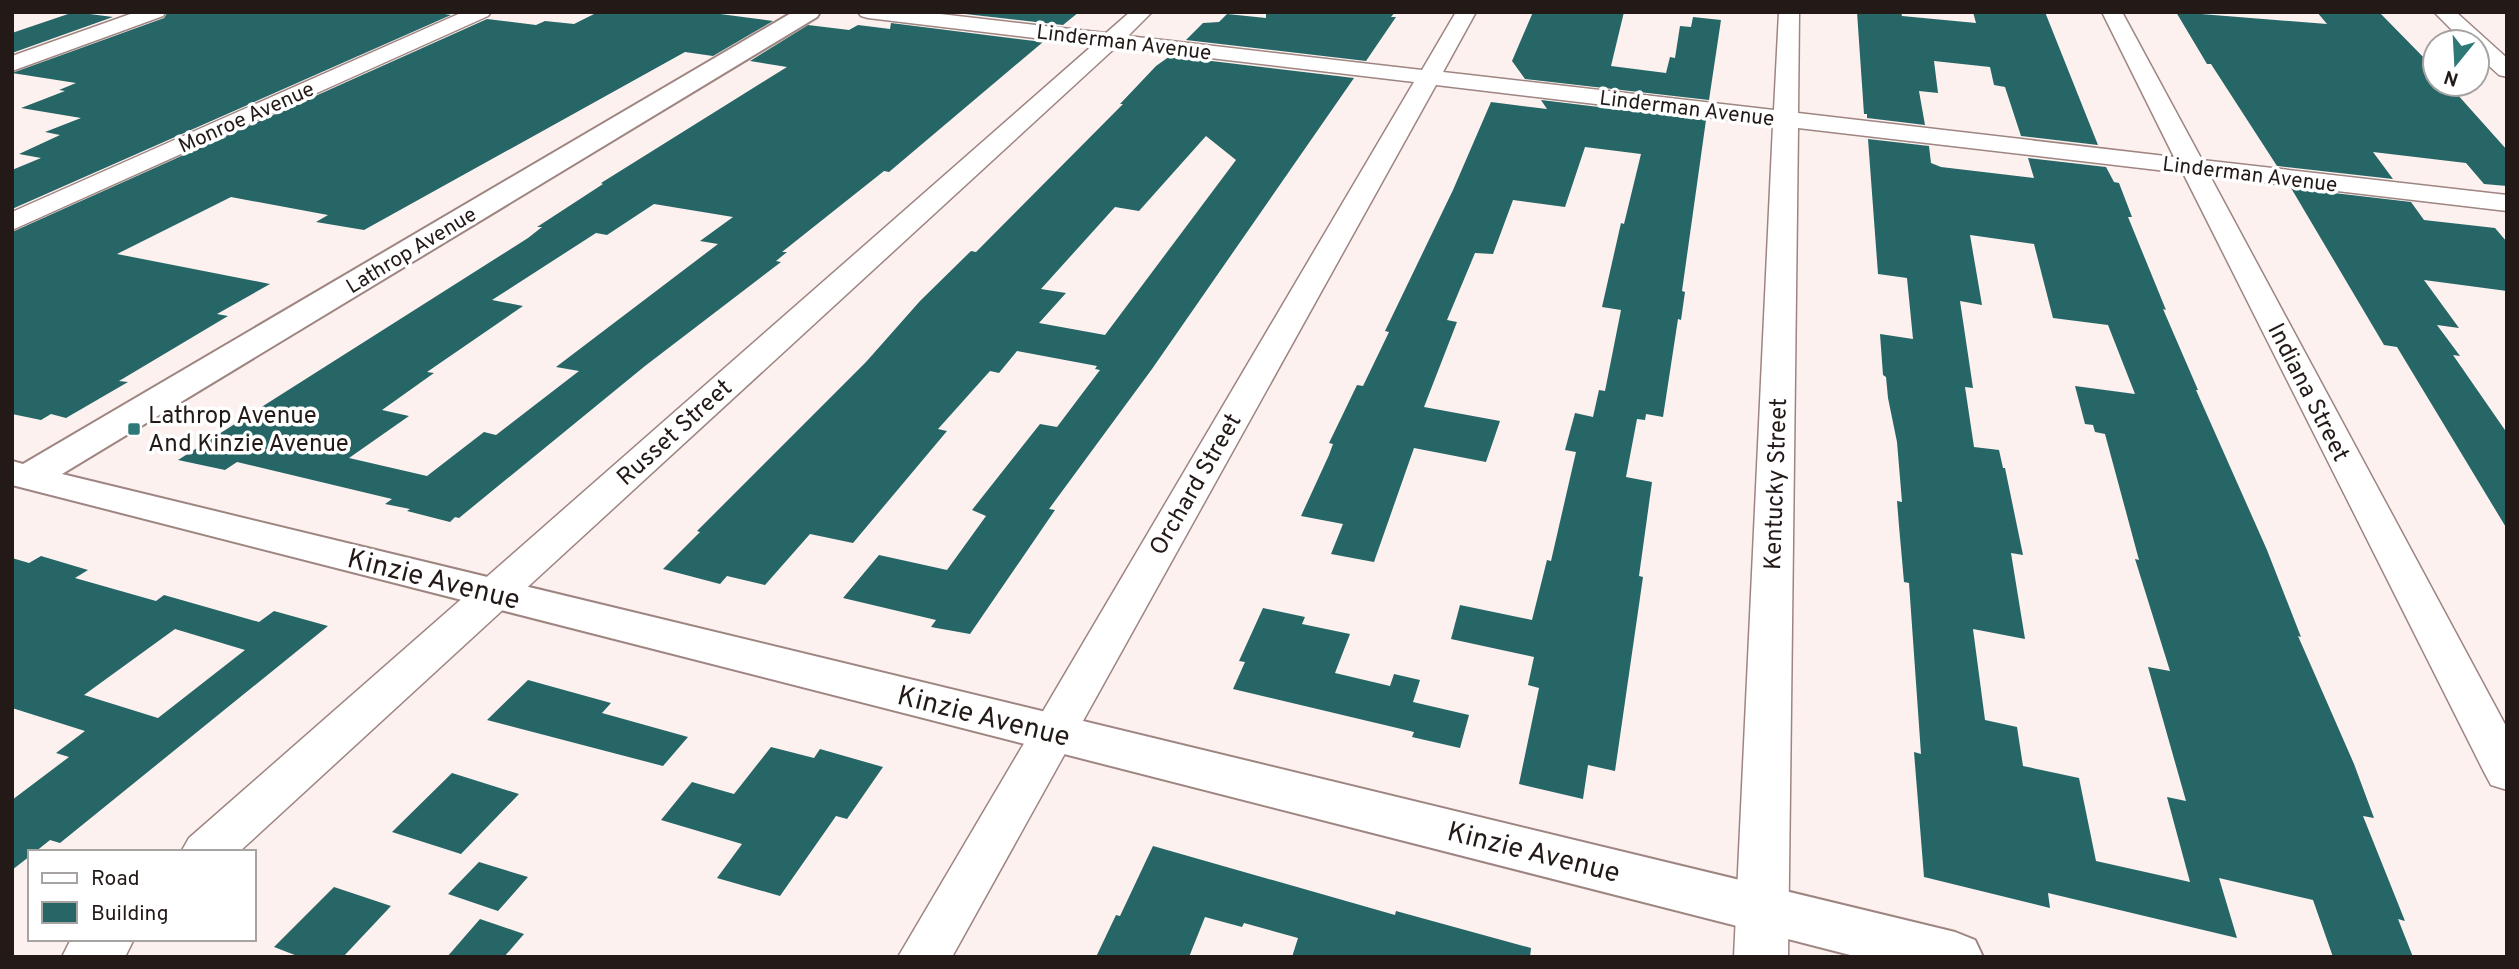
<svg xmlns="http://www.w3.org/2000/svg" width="2519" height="969" viewBox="0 0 2519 969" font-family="Overpass,sans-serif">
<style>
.building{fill:#266666;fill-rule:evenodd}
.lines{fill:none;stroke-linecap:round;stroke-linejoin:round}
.street-casing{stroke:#9e8581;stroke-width:3}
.secondary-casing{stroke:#9e8581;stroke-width:4}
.street{fill:#fff;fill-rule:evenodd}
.secondary{fill:#fff;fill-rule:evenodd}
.poi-dot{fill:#2e7878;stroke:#fff;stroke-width:2.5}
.labels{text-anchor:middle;stroke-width:7;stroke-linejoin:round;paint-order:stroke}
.far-street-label{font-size:21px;fill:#231a18;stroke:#fff}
.street-label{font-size:24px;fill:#231a18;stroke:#fff}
.poi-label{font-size:24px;fill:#231a18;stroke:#fff;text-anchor:start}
.near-street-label{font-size:28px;fill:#231a18;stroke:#fff}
</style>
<rect width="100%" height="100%" fill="#fcf1ef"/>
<path class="building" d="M 74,12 L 113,17 L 12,53 L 12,33 Z
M 168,12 L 432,12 L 451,15 L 12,209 L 12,170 L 41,158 L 19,154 L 60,135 L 45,132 L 81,118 L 21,108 L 65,91 L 59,90 L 76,83 L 12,73 L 164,18 Z
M 598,12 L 705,12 L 773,21 L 713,56 L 685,52 L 364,230 L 316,222 L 328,215 L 231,197 L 117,254 L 270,284 L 217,314 L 228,316 L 119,381 L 128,382 L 66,418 L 51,414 L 41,420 L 12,414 L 12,232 L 487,19 L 536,25 L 545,21 L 574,24 Z
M 948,12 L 1079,12 L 1063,25 Z
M 1266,12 L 1395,12 L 1391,17 L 1396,17 L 1366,61 L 1186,40 L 1203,23 L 1219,22 L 1227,14 L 1266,18 Z
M 1533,12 L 1624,12 L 1611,66 L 1666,73 L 1670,57 L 1675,58 L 1680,26 L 1691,27 L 1693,17 L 1721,20 L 1709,100 L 1525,79 L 1512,61 Z
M 1857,12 L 1901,12 L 1902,16 L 1976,23 L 1973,12 L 2045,12 L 2098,145 L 2021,136 L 2005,87 L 1994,85 L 1990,67 L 1934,61 L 1938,93 L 1919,91 L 1925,125 L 1867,118 L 1867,114 L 1864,114 Z
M 2176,12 L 2327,24 L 2317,12 L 2380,13 L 2431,65 L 2429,65 L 2435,71 L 2435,84 L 2448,84 L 2507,150 L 2507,186 L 2484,184 L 2466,163 L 2373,152 L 2393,179 L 2277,166 L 2211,64 L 2207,64 Z
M 891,23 L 1043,42 L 889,172 L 884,171 L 782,252 L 787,252 L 776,261 L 781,262 L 645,366 L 459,518 L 455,517 L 450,522 L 407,511 L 410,509 L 385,504 L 392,499 L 237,462 L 225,470 L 178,460 L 528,238 L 542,227 L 537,227 L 603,184 L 601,183 L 787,67 L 750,61 L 808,25 L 849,30 L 858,25 L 890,29 ZM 654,204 L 733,217 L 700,241 L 718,244 L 556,367 L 579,371 L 496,435 L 484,432 L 427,476 L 349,458 L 409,416 L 382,410 L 434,373 L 427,372 L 523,306 L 492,300 L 596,233 L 607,235 Z
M 1170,56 L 1354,78 L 1152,369 L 1049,509 L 1055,510 L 970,634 L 931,627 L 936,620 L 843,598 L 879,555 L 947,570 L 986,516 L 972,510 L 1040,424 L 1057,427 L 1100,370 L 1095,369 L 1097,366 L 1017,351 L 999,373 L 990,371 L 938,429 L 947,431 L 853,543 L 810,534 L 765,585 L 727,576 L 720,584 L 663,569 L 700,532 L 697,531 L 866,362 L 920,301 L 971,251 L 976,252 L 1123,104 L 1120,104 L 1156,66 ZM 1206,136 L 1236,160 L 1105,335 L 1039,323 L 1066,293 L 1041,289 L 1115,207 L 1139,211 Z
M 1541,100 L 1706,120 L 1682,291 L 1685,292 L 1681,320 L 1678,319 L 1663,417 L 1646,414 L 1645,420 L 1637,419 L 1626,477 L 1652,482 L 1639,576 L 1643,577 L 1615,771 L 1588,765 L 1583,799 L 1519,784 L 1539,688 L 1528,685 L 1534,657 L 1451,639 L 1460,605 L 1532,620 L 1547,560 L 1551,561 L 1576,452 L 1565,450 L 1575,413 L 1593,417 L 1599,390 L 1605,391 L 1621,310 L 1602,307 L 1621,223 L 1624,224 L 1641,154 L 1585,147 L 1565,207 L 1513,200 L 1493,254 L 1475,253 L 1447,320 L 1457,322 L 1424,407 L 1500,421 L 1486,462 L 1414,448 L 1374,562 L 1331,554 L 1343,524 L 1301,516 L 1329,455 L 1333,444 L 1329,443 L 1357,385 L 1363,386 L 1389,332 L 1385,331 L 1453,190 L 1491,102 L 1547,109 Z
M 1868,139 L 1929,146 L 1931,163 L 1941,167 L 2034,178 L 2028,158 L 2106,167 L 2114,182 L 2119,183 L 2132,217 L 2128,217 L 2166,310 L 2163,309 L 2198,390 L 2196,390 L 2267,550 L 2301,637 L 2298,636 L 2354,764 L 2374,818 L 2363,816 L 2405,921 L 2398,919 L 2413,957 L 2333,957 L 2313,900 L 2219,878 L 2237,938 L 2048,893 L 2050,908 L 1924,877 L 1914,752 L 1921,754 L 1909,583 L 1904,582 L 1899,526 L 1897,501 L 1902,502 L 1897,442 L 1888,398 L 1886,377 L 1883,375 L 1880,334 L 1913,339 L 1907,278 L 1878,274 ZM 1970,235 L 2034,244 L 2053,318 L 2108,325 L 2135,394 L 2075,386 L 2085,424 L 2093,425 L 2095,432 L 2105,434 L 2139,560 L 2135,559 L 2170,671 L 2148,667 L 2186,801 L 2167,797 L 2190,882 L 2096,861 L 2079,778 L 2023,766 L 2017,727 L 1985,720 L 1973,629 L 2025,639 L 2011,553 L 2023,555 L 2005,468 L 2003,468 L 1999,450 L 1974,447 L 1965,387 L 1973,388 L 1960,301 L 1982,305 Z
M 2291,188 L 2411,202 L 2424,220 L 2495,228 L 2507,242 L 2507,291 L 2424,280 L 2459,328 L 2437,325 L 2460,356 L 2453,355 L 2507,433 L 2507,529 L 2397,347 L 2384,345 Z
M 41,556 L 88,570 L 75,578 L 156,601 L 164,595 L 259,622 L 274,611 L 328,626 L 60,843 L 50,840 L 35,852 L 30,852 L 30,856 L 12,870 L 12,800 L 69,757 L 56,753 L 85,731 L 12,708 L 12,558 L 29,563 ZM 175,629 L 245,650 L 158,718 L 84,695 Z
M 1263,608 L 1305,617 L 1302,624 L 1350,634 L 1335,673 L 1390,686 L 1394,674 L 1420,680 L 1413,702 L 1469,715 L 1460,748 L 1412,737 L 1414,732 L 1233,689 L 1245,662 L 1239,661 Z
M 528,680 L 611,703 L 602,713 L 688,737 L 663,766 L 487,720 Z
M 771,747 L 814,758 L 820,749 L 883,767 L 847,819 L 836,816 L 780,896 L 717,878 L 742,844 L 661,820 L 692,782 L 734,794 Z
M 452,773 L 519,794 L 461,854 L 392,832 Z
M 1153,846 L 1395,915 L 1396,911 L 1531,948 L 1530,957 L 1292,957 L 1298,938 L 1244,923 L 1242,927 L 1205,917 L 1189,957 L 1096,957 L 1116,915 L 1120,916 Z
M 479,862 L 528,877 L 498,911 L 448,894 Z
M 334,887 L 391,906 L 343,957 L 300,957 L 274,947 Z
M 480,919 L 524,934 L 504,957 L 447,957 Z"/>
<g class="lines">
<g class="street-casing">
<path id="street" d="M 136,12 L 166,12 L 163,16 L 12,71 L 12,56 Z
M 463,12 L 491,12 L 488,16 L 12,230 L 12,212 Z
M 858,12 L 923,12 L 1106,33 L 1130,12 L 1152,12 L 1128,36 L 1422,70 L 1456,12 L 1476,12 L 1443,72 L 1774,110 L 1779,12 L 1799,12 L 1798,113 L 2174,157 L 2102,12 L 2122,12 L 2202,160 L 2507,195 L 2507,211 L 2210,176 L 2507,728 L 2507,790 L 2491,785 L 2484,772 L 2183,173 L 1798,128 L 1788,957 L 1734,957 L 1773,125 L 1436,85 L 952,957 L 898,957 L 1414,82 L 1116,47 L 239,852 L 181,852 L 189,838 L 1093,45 L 868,18 L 861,16 Z
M 2434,12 L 2456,12 L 2507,58 L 2507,77 L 2499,75 L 2477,55 L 2477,42 L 2464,42 Z
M 71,939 L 134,939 L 125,957 L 62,957 Z"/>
</g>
<g class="secondary-casing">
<path id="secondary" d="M 793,12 L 820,12 L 817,17 L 62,474 L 1955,932 L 1975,940 L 1983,957 L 1858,957 L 12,485 L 12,461 L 23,464 Z"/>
</g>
<use href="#street" class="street"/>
<use href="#secondary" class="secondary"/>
</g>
<rect class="poi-dot" x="127" y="422" width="14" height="14" rx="3.5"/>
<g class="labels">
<g class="far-street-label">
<text transform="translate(1124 42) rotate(7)" y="7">Linderman Avenue</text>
<text transform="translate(1687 108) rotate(7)" y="7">Linderman Avenue</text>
<text transform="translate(246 117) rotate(-24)" y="7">Monroe Avenue</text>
<text transform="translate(2250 174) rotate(7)" y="7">Linderman Avenue</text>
<text transform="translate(411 250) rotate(-31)" y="7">Lathrop Avenue</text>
</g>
<g class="street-label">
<text transform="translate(2309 392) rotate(63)" y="8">Indiana Street</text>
<text transform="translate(674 432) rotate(-42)" y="8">Russet Street</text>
<text transform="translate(1195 484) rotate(-60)" y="8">Orchard Street</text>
<text transform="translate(1775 484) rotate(-88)" y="8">Kentucky Street</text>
</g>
<g class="poi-label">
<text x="148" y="423">Lathrop Avenue<tspan x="148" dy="28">And Kinzie Avenue</tspan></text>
</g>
<g class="near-street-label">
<text transform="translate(434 578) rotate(14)" y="10">Kinzie Avenue</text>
<text transform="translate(984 715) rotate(14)" y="10">Kinzie Avenue</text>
<text transform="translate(1534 851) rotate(14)" y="10">Kinzie Avenue</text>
</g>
</g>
<rect width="2519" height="969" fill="none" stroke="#231a18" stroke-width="28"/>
<rect x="28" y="850" width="228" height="91" fill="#ffffff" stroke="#a7a3a3" stroke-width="2"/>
<rect x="42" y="873" width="35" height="10" fill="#ffffff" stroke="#a7a3a3" stroke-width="2"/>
<text x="91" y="885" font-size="21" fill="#231a18">Road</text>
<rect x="42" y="902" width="35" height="21" fill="#266666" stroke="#a7a3a3" stroke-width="2"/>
<text x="91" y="920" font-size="21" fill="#231a18">Building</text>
<g transform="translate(2456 63) rotate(198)"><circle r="33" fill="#ffffff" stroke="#a7a3a3" stroke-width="2"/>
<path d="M0-5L12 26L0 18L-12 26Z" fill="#2e7878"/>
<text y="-10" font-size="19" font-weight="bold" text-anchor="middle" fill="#231a18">N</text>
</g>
</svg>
